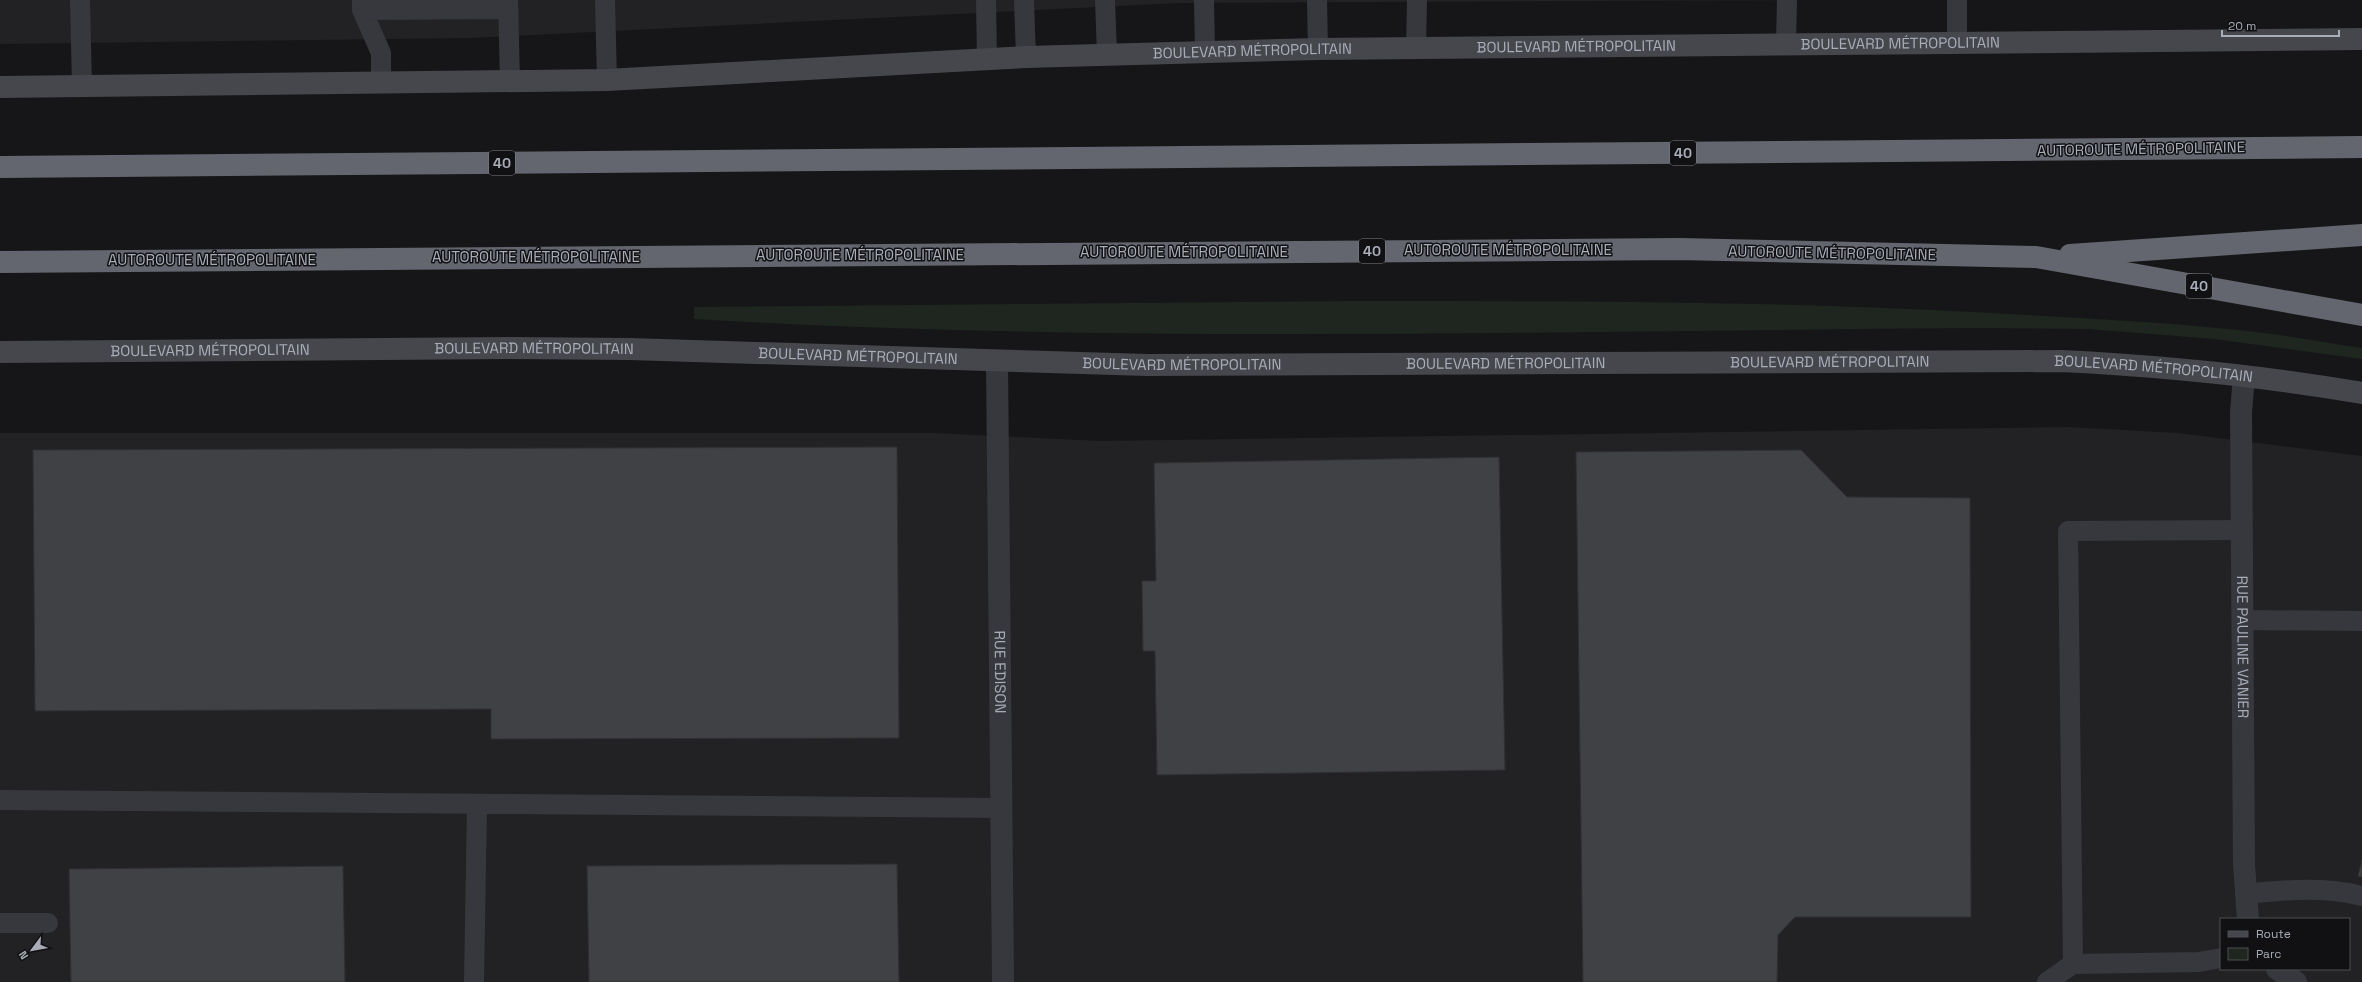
<svg xmlns="http://www.w3.org/2000/svg" width="2362" height="982" viewBox="0 0 2362 982" font-family="'Space Grotesk',sans-serif">
<style>
.built{fill:#222225;fill-rule:evenodd}
.green{fill:#1e261f}
.building{fill:#404145;stroke:#303034}
.lines{fill:none;stroke-linecap:round;stroke-linejoin:round}
.service{stroke:#37383d;stroke-width:20}
.minor{stroke:#37383d;stroke-width:22}
.secondary{stroke:#45474d;stroke-width:22}
.motorway{stroke:#63666e;stroke-width:22}
.labels{text-anchor:middle;stroke-width:3;stroke-linejoin:round;paint-order:stroke}
.shield{fill:#111113;stroke:#7b7e86;stroke-width:1}
.shield-label{font-size:14px;font-weight:bold;fill:#a8adb8}
.street-label{font-size:15px;fill:#a8adb8;stroke:#111113}
</style>
<rect width="100%" height="100%" fill="#161618"/>
<path class="built" d="M 0,0 L 1809,0 L 1179,3 L 471,38 L 0,44 Z
M 2068,427 L 2178,433 L 2362,456 L 2362,982 L 0,982 L 0,433 L 934,433 L 1101,441 ZM 2221,919 L 2349,919 L 2349,969 L 2221,969 Z"/>
<path class="green" d="M 1351,301 C 1565,301 1779,301 1992,313 C 2080,318 2169,322 2256,332 C 2292,336 2327,343 2362,348 L 2362,359 L 2214,339 L 2088,329 L 1981,328 C 1551,331 1122,344 694,319 L 694,307 Z"/>
<path class="building" d="M 897,447 L 899,738 L 491,739 L 491,709 L 35,711 L 33,450 Z
M 1801,450 L 1847,497 L 1970,498 L 1971,917 L 1795,917 L 1778,935 L 1777,982 L 1583,982 L 1576,452 Z
M 1499,457 L 1505,770 L 1157,775 L 1155,651 L 1143,651 L 1142,581 L 1156,581 L 1154,463 Z
M 2362,860 L 2362,877 L 2358,876 Z
M 897,864 L 899,982 L 589,982 L 587,866 Z
M 343,866 L 345,982 L 71,982 L 69,869 Z"/>
<g class="lines">
<path class="service" d="M 80,0 L 82,86
M 362,0 L 362,10 L 381,53 L 381,83
M 508,0 L 510,82
M 605,0 L 607,80
M 986,0 L 987,59
M 1024,0 L 1026,57
M 1105,0 L 1107,54
M 1204,0 L 1205,52
M 1317,0 L 1318,49
M 1957,0 L 1957,43
M 362,10 L 508,9
M 1786,44 L 1787,0
M 1416,48 L 1417,0
M 2243,620 L 2362,621
M 0,800 L 1002,808
M 2245,894 C 2285,890 2323,886 2362,896
M 0,923 L 48,923
M 2221,958 L 2199,962 L 2073,964 L 2068,531 L 2242,530
M 474,982 L 477,804
M 2047,982 L 2073,964"/>
<g class="minor">
<path id="s1" d="M 997,362 L 1003,982"/>
<path id="s2" d="M 2244,376 L 2241,412 L 2244,864 L 2248,919"/>
<path d="M 2277,969 L 2296,982"/>
</g>
<g class="secondary">
<path id="s3" d="M 0,87 L 607,80 L 1026,57 L 1318,49 L 2362,39"/>
<path id="s4" d="M 0,352 L 510,348 L 630,349 L 1147,365 L 2061,361 C 2162,366 2263,376 2362,393"/>
</g>
<path class="motorway" d="M 0,167 L 2362,147
M 2070,255 L 2362,235
M 0,262 L 1679,249 L 2036,257 L 2362,315"/>
</g>
<g class="labels">
<g class="shield">
<rect x="1670" y="141" width="26" height="24" rx="3"/>
<rect x="489" y="151" width="26" height="24" rx="3"/>
<rect x="1359" y="239" width="26" height="24" rx="3"/>
<rect x="2186" y="274" width="26" height="24" rx="3"/>
</g>
<g class="shield-label">
<text x="1683" y="158">40</text>
<text x="502" y="168">40</text>
<text x="1372" y="256">40</text>
<text x="2199" y="291">40</text>
</g>
<g class="street-label">
<text dy="5" stroke="none"><textPath href="#s3" startOffset="1901">BOULEVARD MÉTROPOLITAIN</textPath></text>
<text dy="5" stroke="none"><textPath href="#s3" startOffset="1577">BOULEVARD MÉTROPOLITAIN</textPath></text>
<text dy="5" stroke="none"><textPath href="#s3" startOffset="1253">BOULEVARD MÉTROPOLITAIN</textPath></text>
<text transform="translate(2141 149) rotate(-1)" y="5">AUTOROUTE MÉTROPOLITAINE</text>
<text x="1508" y="255">AUTOROUTE MÉTROPOLITAINE</text>
<text x="1184" y="257">AUTOROUTE MÉTROPOLITAINE</text>
<text transform="translate(1832 253) rotate(1)" y="5">AUTOROUTE MÉTROPOLITAINE</text>
<text x="860" y="260">AUTOROUTE MÉTROPOLITAINE</text>
<text x="536" y="262">AUTOROUTE MÉTROPOLITAINE</text>
<text x="212" y="265">AUTOROUTE MÉTROPOLITAINE</text>
<text dy="5" stroke="none"><textPath href="#s4" startOffset="534">BOULEVARD MÉTROPOLITAIN</textPath></text>
<text dy="5" stroke="none"><textPath href="#s4" startOffset="210">BOULEVARD MÉTROPOLITAIN</textPath></text>
<text dy="5" stroke="none"><textPath href="#s4" startOffset="858">BOULEVARD MÉTROPOLITAIN</textPath></text>
<text dy="5" stroke="none"><textPath href="#s4" startOffset="1830">BOULEVARD MÉTROPOLITAIN</textPath></text>
<text dy="5" stroke="none"><textPath href="#s4" startOffset="1182">BOULEVARD MÉTROPOLITAIN</textPath></text>
<text dy="5" stroke="none"><textPath href="#s4" startOffset="1506">BOULEVARD MÉTROPOLITAIN</textPath></text>
<text dy="5" stroke="none"><textPath href="#s4" startOffset="2154">BOULEVARD MÉTROPOLITAIN</textPath></text>
<text dy="5" stroke="none"><textPath href="#s2" startOffset="271">RUE PAULINE VANIER</textPath></text>
<text dy="5" stroke="none"><textPath href="#s1" startOffset="310">RUE EDISON</textPath></text>
</g>
</g>
<rect x="2220" y="918" width="130" height="52" fill="#111113" stroke="#4d4f55"/>
<rect x="2228" y="931" width="20" height="6" fill="#45474d" stroke="#4d4f55"/>
<text x="2256" y="938" font-size="12" fill="#a8adb8">Route</text>
<rect x="2228" y="948" width="20" height="12" fill="#1e261f" stroke="#4d4f55"/>
<text x="2256" y="958" font-size="12" fill="#a8adb8">Parc</text>
<g transform="translate(32 950) rotate(238)" stroke="#111113" stroke-width="3" paint-order="stroke">
<path d="M0-3L7 15L0 10L-7 15Z" fill="#a8adb8"/>
<text y="-6" font-size="11" font-weight="bold" text-anchor="middle" fill="#a8adb8">N</text>
</g>
<path d="M2222 30v6h117v-6" fill="none" stroke="#a8adb8" stroke-width="2"/>
<text x="2228" y="30" font-size="12" fill="#a8adb8" stroke="#111113" stroke-width="3" paint-order="stroke">20 m</text>
</svg>
